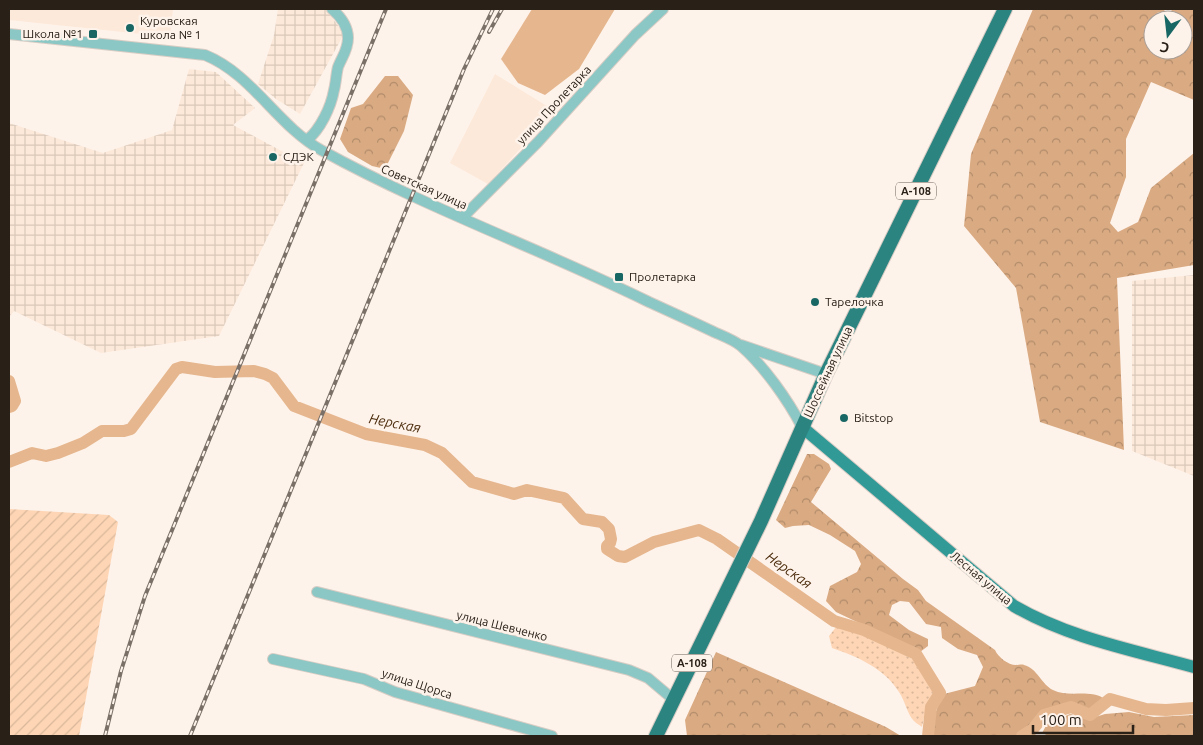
<svg xmlns="http://www.w3.org/2000/svg" width="1203" height="745" viewBox="0 0 1203 745" font-family="Ubuntu,sans-serif">
<style>
.built{fill:#fde9d9}
.industrial{fill:url(#industrial-grid)}
.grass{fill:url(#grass-dots)}
.forest{fill:url(#forest-crowns);fill-rule:evenodd}
.garden{fill:url(#garden-furrows)}
.water{fill:#e6b78f}
.lines{fill:none;stroke-linecap:round;stroke-linejoin:round}
.river{stroke:#e6b78f;stroke-width:12}
.minor-casing{stroke:#d8cdc5;stroke-width:12}
.major-casing{stroke:#d8cdc5;stroke-width:14}
.highway-casing{stroke:#d8cdc5;stroke-width:16}
.minor{stroke:#8bc7c4;stroke-width:10}
.major{stroke:#319996;stroke-width:12}
.highway{stroke:#2c8481;stroke-width:14}
.rail-casing{stroke:#7a7068;stroke-width:4}
.rail{stroke:#fef3eb;stroke-width:2;stroke-dasharray:5.5;stroke-linecap:butt}
.poi-dot{fill:#196764;stroke:#fef3eb;stroke-width:2}
.labels{text-anchor:middle;stroke-width:5;stroke-linejoin:round;paint-order:stroke}
.shield{fill:#fef3eb;stroke:#695f57;stroke-width:1}
.shield-label{font-size:11px;font-weight:bold;fill:#292018}
.poi-label{font-size:12px;fill:#292018;stroke:#fef3eb;text-anchor:start}
.street-label{font-size:12px;fill:#292018;stroke:#fef3eb}
.water-label{font-size:14px;font-style:italic;fill:#4c2d0d;stroke:#fef3eb}
</style>
<defs>
<pattern id="industrial-grid" width="8" height="8" patternUnits="userSpaceOnUse" patternTransform="scale(1.25)"><rect width="8" height="8" fill="#fde9d9"/><path d="M0 4h8M4 0v8" fill="none" stroke="#d9c8ba"/></pattern>
<pattern id="grass-dots" width="8" height="8" patternUnits="userSpaceOnUse" patternTransform="scale(1.25)"><rect width="8" height="8" fill="#fed6b5"/><path d="M2 2h.1M6 6h.1" fill="none" stroke="#dab79b" stroke-width="1.8" stroke-linecap="round"/></pattern>
<pattern id="forest-crowns" width="20" height="18" patternUnits="userSpaceOnUse" patternTransform="scale(1.25)"><rect width="20" height="18" fill="#daab83"/><path d="M2 6a3 3 0 1 1 6 0M12 15a3 3 0 1 1 6 0" fill="none" stroke="#b18b6a"/></pattern>
<pattern id="garden-furrows" width="10" height="10" patternUnits="userSpaceOnUse" patternTransform="scale(1.25)"><rect width="10" height="10" fill="#fed6b5"/><path d="M-1 1l2-2M0 10L10 0M9 11l2-2" fill="none" stroke="#dab79b"/></pattern>
</defs>
<rect width="100%" height="100%" fill="#fef3eb"/>
<path class="built" d="M 9,9 L 173,9 L 170,37 L 9,20 Z
M 495,74 L 555,111 L 488,184 L 450,163 Z"/>
<path class="industrial" d="M 278,9 L 326,9 L 344,34 L 300,114 L 276,99 L 258,84 L 274,35 Z
M 189,69 L 216,72 L 255,108 L 233,125 L 304,163 L 219,336 L 101,353 L 14,311 L 9,317 L 9,123 L 103,153 L 172,130 Z
M 1194,275 L 1194,476 L 1132,451 L 1132,281 Z"/>
<path class="grass" d="M 836,627 C 860,633 891,645 912,659 C 920,664 933,685 936,694 L 927,703 L 922,727 C 920,725 915,723 913,720 C 907,713 905,701 899,692 C 884,668 858,657 832,648 L 829,636 Z"/>
<path class="forest" d="M 1033,9 L 1163,9 L 1168,14 L 1173,9 L 1194,9 L 1194,100 L 1151,82 L 1126,139 L 1126,177 L 1110,223 L 1118,232 L 1138,222 L 1151,188 L 1194,153 L 1194,265 L 1117,278 L 1124,450 L 1040,422 L 1016,288 L 964,226 L 971,154 ZM 1153,20 L 1183,20 L 1183,50 L 1153,50 Z
M 385,76 L 398,76 L 413,95 L 404,131 L 385,169 L 372,166 L 348,152 L 340,139 L 351,108 L 363,104 Z
M 807,454 L 814,454 L 829,464 L 831,469 L 811,502 L 903,579 L 918,590 L 926,601 L 995,650 C 998,657 1008,665 1016,665 C 1018,665 1023,664 1024,665 C 1037,668 1042,685 1053,690 C 1069,698 1088,689 1103,698 L 1095,707 L 1088,710 L 1071,703 L 1043,712 L 1031,727 L 1017,735 L 1010,736 L 933,736 C 932,720 936,708 944,694 L 975,686 L 983,667 L 977,655 L 958,649 L 942,638 L 941,627 L 926,624 L 909,602 L 900,601 L 892,605 L 889,615 L 909,630 L 928,639 L 928,646 L 920,652 L 836,612 L 826,601 L 830,586 L 857,572 L 861,564 L 855,551 L 830,535 L 809,525 L 793,526 L 785,528 L 776,520 Z
M 716,652 L 886,727 L 901,736 L 687,736 L 685,720 Z
M 1129,712 L 1154,717 L 1194,715 L 1194,736 L 1049,736 L 1042,733 L 1047,724 L 1070,714 L 1089,719 L 1105,714 Z"/>
<path class="garden" d="M 9,509 L 109,515 L 118,522 L 79,736 L 9,736 Z"/>
<path class="water" d="M 532,9 L 615,9 L 579,69 L 545,95 L 518,83 L 501,59 Z"/>
<g class="lines">
<path class="river" d="M 9,381 L 15,401 L 12,406 L 9,407
M 9,462 L 32,453 L 46,456 L 58,453 L 83,443 L 102,431 L 124,431 L 131,429 L 176,369 L 182,367 L 215,372 L 254,371 L 265,374 L 273,378 L 294,406 L 366,434 L 425,445 L 442,453 L 472,482 L 514,494 L 527,490 L 564,498 L 583,519 L 602,522 L 609,529 L 611,539 L 610,543 L 607,546 L 607,549 L 618,556 L 625,557 L 654,542 L 699,530 L 717,539 L 834,621 L 864,630 L 916,654 L 940,693 L 931,707 L 928,736
M 1022,736 L 1033,729 L 1044,715 L 1071,707 L 1090,715 L 1110,699 L 1146,709 L 1166,710 L 1194,708"/>
<g class="minor-casing">
<path id="minor" d="M 9,34 L 205,55 C 252,74 277,125 321,150 C 426,208 541,249 649,302 C 671,312 693,322 714,332 C 723,336 734,340 741,346 C 764,366 788,400 802,427
M 307,140 C 320,130 331,107 334,90 C 336,83 336,75 338,67 C 342,57 348,50 348,38 C 348,26 340,16 332,9
M 462,218 L 538,142 L 635,35 L 663,9
M 741,345 L 826,374
M 317,592 L 629,670 L 648,678 L 674,700
M 273,659 L 364,679 L 395,692 L 552,736"/>
</g>
<g class="major-casing">
<path id="major" d="M 802,427 L 1014,606 C 1069,638 1133,650 1194,667"/>
</g>
<g class="highway-casing">
<path id="highway" d="M 656,736 L 761,521 L 826,374 L 1005,9"/>
</g>
<use href="#minor" class="minor"/>
<use href="#major" class="major"/>
<use href="#highway" class="highway"/>
<g class="rail-casing">
<path id="rail" d="M 489,32 L 502,9
M 105,736 L 121,671 L 145,596 L 386,9
M 190,736 L 464,69 L 493,9"/>
</g>
<use href="#rail" class="rail"/>
</g>
<g class="poi-dot">
<circle cx="130" cy="28" r="5"/>
<rect x="88" y="29" width="10" height="10" rx="2.5"/>
<circle cx="273" cy="157" r="5"/>
<rect x="614" y="272" width="10" height="10" rx="2.5"/>
<circle cx="815" cy="302" r="5"/>
<circle cx="844" cy="418" r="5"/>
</g>
<g class="labels">
<g class="shield">
<rect x="896" y="182.5" width="40" height="17" rx="4"/>
<rect x="672" y="654.5" width="40" height="17" rx="4"/>
</g>
<g class="shield-label">
<text x="916" y="195">А-108</text>
<text x="692" y="667">А-108</text>
</g>
<g class="poi-label">
<text x="140" y="25">Куровская<tspan x="140" dy="14">школа № 1</tspan></text>
<text x="83" y="38" text-anchor="end">Школа №1</text>
<text x="283" y="161">СДЭК</text>
<text x="629" y="281">Пролетарка</text>
<text x="825" y="306">Тарелочка</text>
<text x="854" y="422">Bitstop</text>
</g>
<g class="street-label">
<text transform="translate(554 105) rotate(-47)" y="4">улица Пролетарка</text>
<text transform="translate(424 187) rotate(24)" y="4">Советская улица</text>
<text transform="translate(828 372) rotate(-65)" y="4">Шоссейная улица</text>
<text transform="translate(981 578) rotate(40)" y="4">Лесная улица</text>
<text transform="translate(502 626) rotate(14)" y="4">улица Шевченко</text>
<text transform="translate(417 684) rotate(18)" y="4">улица Щорса</text>
</g>
<g class="water-label">
<text transform="translate(395 423) rotate(11)" y="5">Нерская</text>
<text transform="translate(789 570) rotate(35)" y="5">Нерская</text>
</g>
</g>
<rect width="1203" height="745" fill="none" stroke="#292018" stroke-width="20"/>
<g transform="translate(1168 35) rotate(195)"><circle r="24" fill="#fef3eb" stroke="#a99f97"/>
<path d="M0-4L9 19L0 12L-9 19Z" fill="#196764"/>
<text y="-8" font-size="14" font-weight="bold" text-anchor="middle" fill="#292018">С</text>
</g>
<path d="M1033 725v8h100v-8" fill="none" stroke="#292018" stroke-width="2.5"/>
<text x="1040" y="725" font-size="15" fill="#292018" stroke="#fef3eb" stroke-width="4" paint-order="stroke">100 m</text>
</svg>
